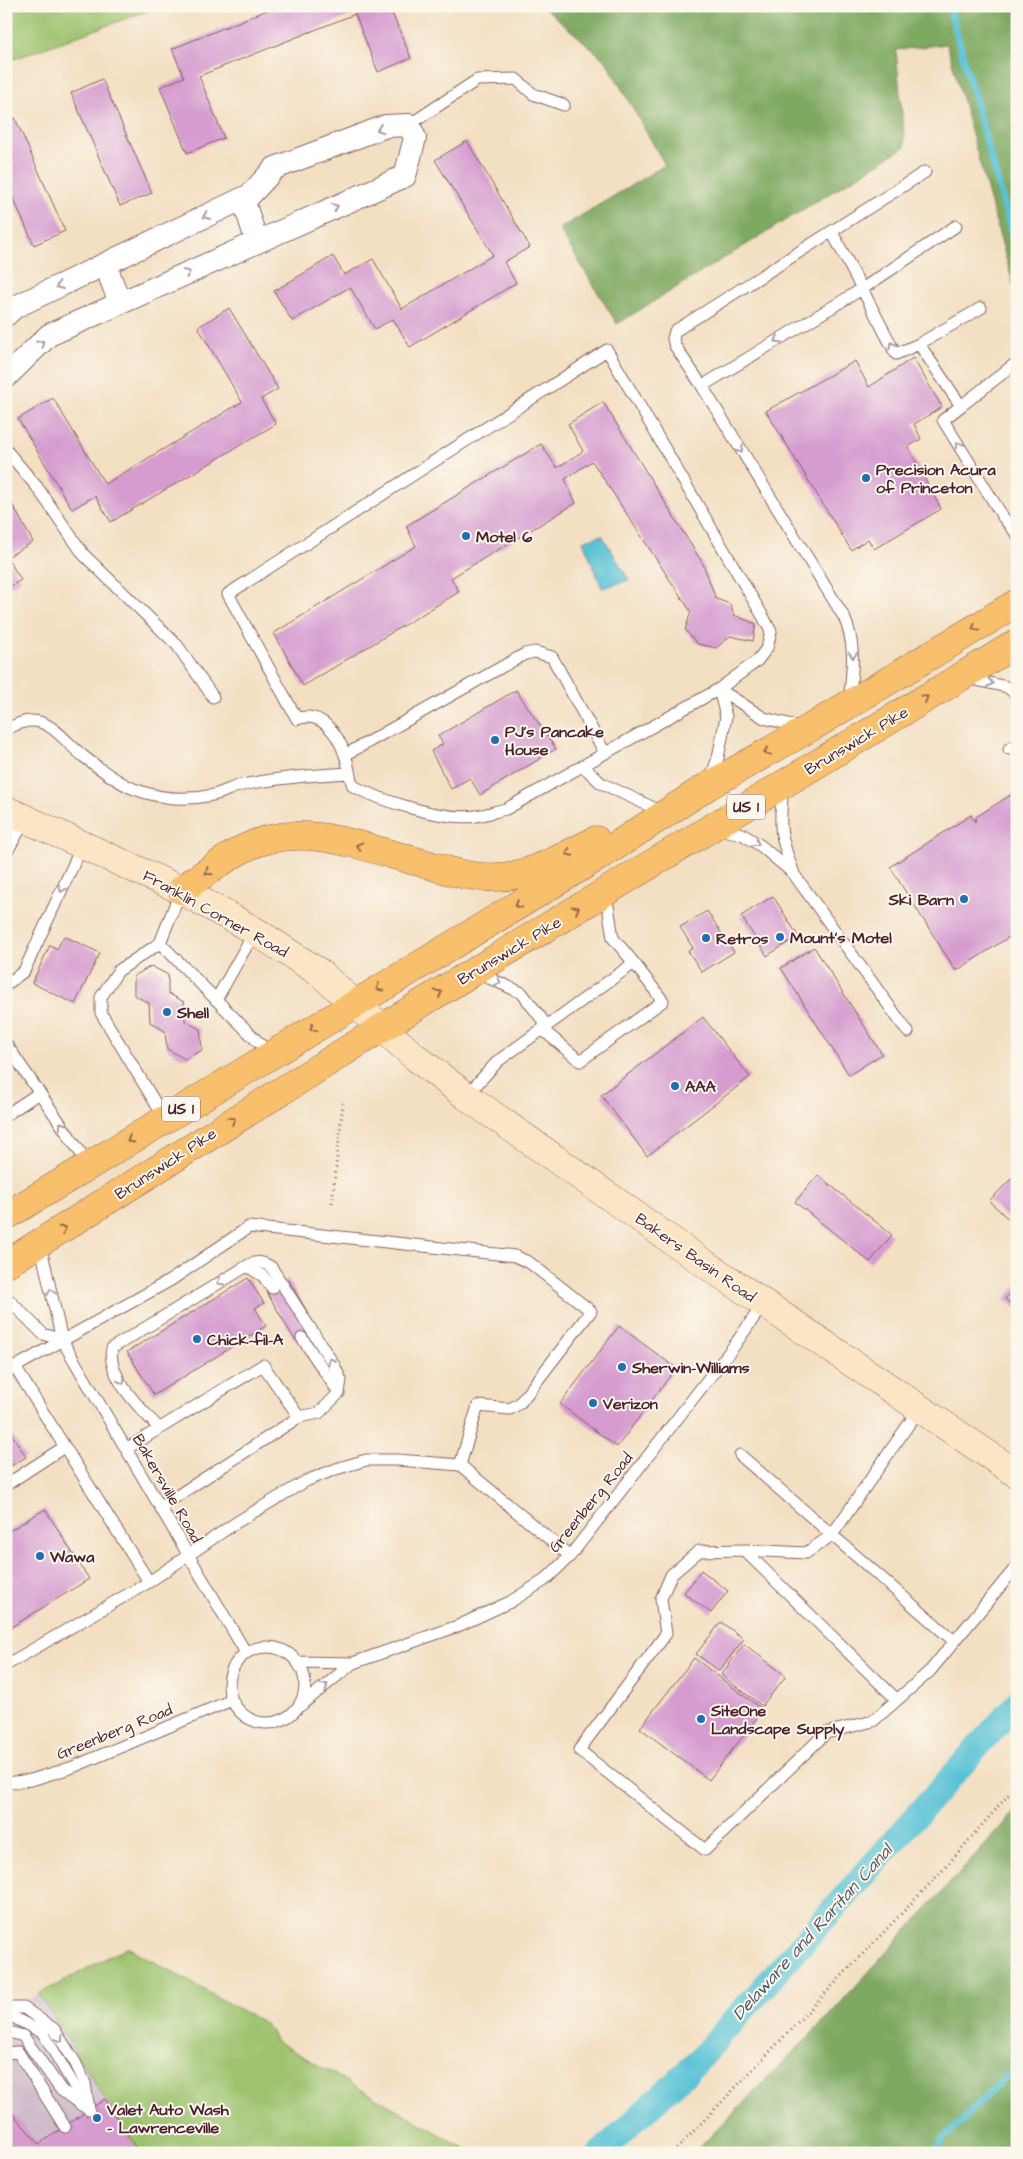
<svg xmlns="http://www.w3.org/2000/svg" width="1023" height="2159" viewBox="0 0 1023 2159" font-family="'Architects Daughter',sans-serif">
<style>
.industrial{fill:#d0bdcc}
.green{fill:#9dc36e;stroke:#74714c}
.forest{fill:#7ea961;stroke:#646446}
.water{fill:#59c2d5;stroke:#527080}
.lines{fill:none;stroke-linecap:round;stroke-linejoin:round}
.stream{stroke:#59c2d5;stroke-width:7}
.canal{stroke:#59c2d5;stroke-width:25}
.building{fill:#d69cd0}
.lane-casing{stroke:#856260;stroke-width:13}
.street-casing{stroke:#856260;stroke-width:24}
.secondary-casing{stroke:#856260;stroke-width:29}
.highway-casing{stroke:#856260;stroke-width:29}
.path{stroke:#856260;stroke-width:3;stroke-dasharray:1 4;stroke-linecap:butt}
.lane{stroke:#fff;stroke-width:11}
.street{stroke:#fff;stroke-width:22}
.secondary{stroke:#fce5c4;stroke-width:28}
.highway{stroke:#f8bf6c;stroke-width:28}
.oneway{stroke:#ae9aa0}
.oneway2{stroke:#986748}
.poi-dot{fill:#1f6fb2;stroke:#fbf7ec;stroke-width:2}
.labels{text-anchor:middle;stroke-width:4;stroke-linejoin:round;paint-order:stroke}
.shield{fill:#fbf7ec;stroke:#7f6065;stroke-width:1}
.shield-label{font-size:15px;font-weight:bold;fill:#4a1f2b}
.poi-label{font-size:16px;font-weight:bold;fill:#4a1f2b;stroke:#fbf7ec;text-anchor:start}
.street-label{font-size:16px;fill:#4a1f2b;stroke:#fbf7ec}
.water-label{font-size:18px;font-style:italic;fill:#4f5866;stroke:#fbf7ec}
</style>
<rect width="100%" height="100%" fill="#fbf7ec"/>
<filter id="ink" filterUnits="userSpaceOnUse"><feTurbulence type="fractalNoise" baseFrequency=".02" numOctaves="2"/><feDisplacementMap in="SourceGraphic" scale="10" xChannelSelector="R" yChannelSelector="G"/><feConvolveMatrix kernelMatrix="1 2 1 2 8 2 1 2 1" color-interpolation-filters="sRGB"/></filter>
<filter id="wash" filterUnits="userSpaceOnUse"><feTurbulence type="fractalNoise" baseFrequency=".0096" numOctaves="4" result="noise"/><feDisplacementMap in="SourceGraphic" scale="20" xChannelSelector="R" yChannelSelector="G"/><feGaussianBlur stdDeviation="1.12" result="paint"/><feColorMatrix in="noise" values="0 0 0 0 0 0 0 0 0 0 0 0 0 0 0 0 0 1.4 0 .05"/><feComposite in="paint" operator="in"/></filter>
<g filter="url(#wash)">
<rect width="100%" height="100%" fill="#f3dfc2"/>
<path class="industrial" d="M 39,1994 L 139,2153 L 6,2153 L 6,2012 Z"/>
<path class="green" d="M 6,6 L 161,6 L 6,62 Z
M 127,1947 L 266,2024 L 276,2041 L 473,2153 L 139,2153 L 39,1994 Z"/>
<path class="forest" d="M 543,6 L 1017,6 L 1017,298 L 947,44 L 896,50 L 905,147 L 617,324 L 559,229 L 665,165 L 606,61 Z
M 1017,1810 L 1017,2153 L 694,2153 L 821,2024 Z"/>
<path class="water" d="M 602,535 L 629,580 L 602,588 L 583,541 Z"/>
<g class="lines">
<path class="stream" d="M 949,6 L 1017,252
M 936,2153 L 944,2138 L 1017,2066"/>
<path class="canal" d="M 600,2153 L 694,2065 L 1017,1703"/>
</g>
<g id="blocks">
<path class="building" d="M 277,6 L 389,6 L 411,58 L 378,72 L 355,14 L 199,76 L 224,138 L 187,153 L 160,87 L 184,77 L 172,49 Z
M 102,79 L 152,193 L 120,206 L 71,93 Z
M 15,118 L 65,231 L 34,245 L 6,182 L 6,122 Z
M 467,141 L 530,247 L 504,262 L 516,283 L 410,347 L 393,319 L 375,329 L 350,287 L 292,321 L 274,291 L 333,256 L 344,275 L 373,259 L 402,309 L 493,255 L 435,160 Z
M 229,308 L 278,389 L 261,399 L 276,424 L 111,522 L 95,496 L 72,509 L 18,419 L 53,398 L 105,484 L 242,402 L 198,327 Z
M 913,358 L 942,407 L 914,424 L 921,439 L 908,447 L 941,509 L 874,549 L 868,539 L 851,550 L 766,411 L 855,361 L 869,387 Z
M 603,402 L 703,564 L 716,599 L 730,604 L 734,615 L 756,624 L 753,641 L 730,636 L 716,648 L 698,644 L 685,630 L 691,612 L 592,461 L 565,479 L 576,503 L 451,578 L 459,592 L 303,686 L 274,633 L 416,546 L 406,526 L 541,444 L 557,468 L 583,451 L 568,424 Z
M 6,493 L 33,542 L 7,557 L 21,580 L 6,589 Z
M 516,690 L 556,749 L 480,795 L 470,778 L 451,789 L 431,751 L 443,744 L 438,736 Z
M 1017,791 L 1017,932 L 956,971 L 890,867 L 971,815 L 975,822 L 976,817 Z
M 773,896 L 798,936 L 767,956 L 741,916 Z
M 707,911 L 734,952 L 702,972 L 688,951 L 693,948 L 680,927 Z
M 64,936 L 100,953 L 75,1004 L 32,983 L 50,945 L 57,949 Z
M 814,947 L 882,1054 L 849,1075 L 781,968 Z
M 151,966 L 168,975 L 168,993 L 184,1002 L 185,1021 L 200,1029 L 202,1050 L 185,1059 L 167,1049 L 165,1031 L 150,1022 L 149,1003 L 134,995 L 134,976 Z
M 703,1017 L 750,1077 L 647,1156 L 601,1095 Z
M 1017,1173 L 1017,1227 L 989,1201 Z
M 818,1175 L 892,1235 L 870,1262 L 795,1202 Z
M 248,1278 L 264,1303 L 255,1308 L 266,1326 L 154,1395 L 127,1352 Z
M 288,1279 L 316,1327 L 295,1340 L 266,1291 Z
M 1017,1285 L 1017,1309 L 1005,1299 Z
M 619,1326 L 676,1368 L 617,1447 L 560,1404 Z
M 6,1425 L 26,1457 L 6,1469 Z
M 45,1509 L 89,1579 L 10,1628 L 6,1623 L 6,1533 Z
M 701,1570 L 728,1591 L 711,1613 L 684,1593 Z
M 721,1622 L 744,1639 L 719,1671 L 696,1654 Z
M 744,1644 L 786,1676 L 762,1706 L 721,1675 Z
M 694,1658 L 763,1710 L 709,1780 L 640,1728 Z
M 105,2099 L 139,2153 L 6,2153 L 6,2106 L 39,2144 Z"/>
</g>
</g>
<g filter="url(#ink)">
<use href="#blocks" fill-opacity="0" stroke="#856260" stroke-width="1"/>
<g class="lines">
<g class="lane-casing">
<path id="lane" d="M 409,125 L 477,80 L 516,79 L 533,94 L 564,105
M 832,232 L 862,289 L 956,226
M 919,344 L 981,308
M 607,350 L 765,620 L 771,632 L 767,648 L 757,661 L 719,689 L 506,809 C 496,811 486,815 476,816 C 443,821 382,801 353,786 C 349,776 349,765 345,755 C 338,734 321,710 297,719 L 228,594 Z
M 702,386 L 675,346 L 673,339 L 675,331 L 925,172
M 961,406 L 1012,366
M 6,450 L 37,487 L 84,555 L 177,645 L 213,697
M 967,678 L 1007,687 L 1017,695
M 719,689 L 764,718 L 800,727
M 849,703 C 852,672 857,646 844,617 L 702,386 L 862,289 L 896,354 L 919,344 L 961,406 L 943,420 L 1003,517 L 1017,534
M 6,730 C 44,706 57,735 83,756 C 96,766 119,783 134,789 C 160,799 186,801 213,795 C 223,793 232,787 242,785 C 277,778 312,775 348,773
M 1009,749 L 1017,744
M 345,755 L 525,654 L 535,652 L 552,657 L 605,753
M 583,766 L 601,783 L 658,810
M 710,780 L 718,758 L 726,717 L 719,689
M 783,787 C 779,826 779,834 793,871
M 718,829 L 742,834 L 761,846 L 793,873 L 908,1032
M 6,853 L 26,819
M 606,893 L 613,938 L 634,963
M 160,943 L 271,1055
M 476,972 L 522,993 L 547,1026
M 6,985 L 24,971 L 83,844
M 216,1000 L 255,931
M 6,1044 L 89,1165
M 466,1096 L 498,1061 L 634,963 L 663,1001 L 580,1061 L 543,1030
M 6,1115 L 39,1093
M 165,1119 L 101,1013 L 101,997 L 118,971 L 160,943 L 181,890
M 40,1244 L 62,1340 L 246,1653
M 247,1266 C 257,1261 262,1261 271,1267 L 334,1365 L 341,1380 L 339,1393 L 319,1413 L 299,1417
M 6,1297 L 43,1334 L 62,1340
M 302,1338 L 339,1393
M 15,1367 L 149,1582
M 6,1372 L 171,1280 L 249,1227 L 515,1256 L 530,1263 L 591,1311 L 520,1403 L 510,1409 L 478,1406 L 460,1465 L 570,1556
M 920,1408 L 832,1535 L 806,1553 L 744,1550 L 699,1551 L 671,1575 L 661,1599 L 666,1634 L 579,1750 L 705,1850 L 826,1733 L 873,1721 L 930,1671 L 1017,1566
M 159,1428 C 141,1409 106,1376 112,1348 L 247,1266 L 263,1276 L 272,1288
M 126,1449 L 263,1365 L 299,1417 L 160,1507
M 740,1455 L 954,1641
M 6,1485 L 64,1447
M 744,1550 L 897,1700
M229 1685a38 38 0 1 1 76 0a38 38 0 1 1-76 0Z
M 297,1662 L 353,1663 L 458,1626 L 510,1602 L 545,1580 L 570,1556 L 734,1346 L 764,1303
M 6,1665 L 149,1582 L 237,1522 L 306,1481 L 336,1469 L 366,1460 L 398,1460 L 460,1465
M 300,1706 L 353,1663
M 6,1783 L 31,1780 L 73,1767 L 232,1700
M 6,2008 L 24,2008 L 54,2029 L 75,2062 L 85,2083 L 89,2110
M 6,2016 L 11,2016 L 43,2033 L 86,2106
M 6,2031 L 23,2036 L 61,2090 L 83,2106
M 6,2053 L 18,2052 L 65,2127"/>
</g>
<g class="street-casing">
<path id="street" d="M 243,199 L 257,242
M 105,264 L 120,303
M 6,315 L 15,307 L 250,195 L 275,168 L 386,126 L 409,125 L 415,138 L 405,176 L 49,335 L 6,377"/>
</g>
<g class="secondary-casing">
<path id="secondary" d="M 6,810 L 181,890 L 255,931 L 320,973 L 414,1056 L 466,1096 L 698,1259 L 1017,1474"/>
</g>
<g class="highway-casing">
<path id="highway" d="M 181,890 C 202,876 223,859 245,848 C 301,820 362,847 419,862 C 444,869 470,879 497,877 C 532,876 565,855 596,840
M 6,1216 L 614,847 L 708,786 L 810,728 L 1017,603
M 6,1264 L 425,1001 L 1017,643"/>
</g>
<path class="path" d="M 332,1203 L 343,1103
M 673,2153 L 942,1871 L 1017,1785"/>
<use href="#lane" class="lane"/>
<use href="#street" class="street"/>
<use href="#secondary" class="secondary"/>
<use href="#highway" class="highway"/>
</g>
<defs><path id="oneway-chevron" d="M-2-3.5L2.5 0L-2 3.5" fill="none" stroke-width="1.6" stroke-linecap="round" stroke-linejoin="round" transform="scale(1.25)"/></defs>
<g class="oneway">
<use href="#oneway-chevron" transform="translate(380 129) rotate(162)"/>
<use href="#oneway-chevron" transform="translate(335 207) rotate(-24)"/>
<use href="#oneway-chevron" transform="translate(206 216) rotate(155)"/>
<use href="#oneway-chevron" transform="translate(187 273) rotate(-24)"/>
<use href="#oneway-chevron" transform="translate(59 286) rotate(155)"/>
<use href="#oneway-chevron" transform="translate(778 340) rotate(149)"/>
<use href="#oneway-chevron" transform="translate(41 343) rotate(-46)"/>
<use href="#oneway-chevron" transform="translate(892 345) rotate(-118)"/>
<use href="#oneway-chevron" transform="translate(959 445) rotate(-122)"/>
<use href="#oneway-chevron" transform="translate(740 450) rotate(59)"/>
<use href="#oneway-chevron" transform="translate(853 655) rotate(91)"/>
<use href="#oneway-chevron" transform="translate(990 683) rotate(11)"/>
<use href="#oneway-chevron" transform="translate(756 843) rotate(33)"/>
<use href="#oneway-chevron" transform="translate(62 889) rotate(115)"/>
<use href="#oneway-chevron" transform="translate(498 982) rotate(25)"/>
<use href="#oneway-chevron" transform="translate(62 1125) rotate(-125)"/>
<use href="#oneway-chevron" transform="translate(220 1282) rotate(149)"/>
<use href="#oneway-chevron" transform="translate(51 1292) rotate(-102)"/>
<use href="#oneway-chevron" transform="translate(331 1361) rotate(-120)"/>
<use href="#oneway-chevron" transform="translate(122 1381) rotate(63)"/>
<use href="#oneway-chevron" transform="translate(325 1686) rotate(-39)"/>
<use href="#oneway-chevron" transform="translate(60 2039) rotate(57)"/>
</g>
<g class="oneway2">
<use href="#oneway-chevron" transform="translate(975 628) rotate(149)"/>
<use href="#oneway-chevron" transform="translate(925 698) rotate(-31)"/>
<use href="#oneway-chevron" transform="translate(767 752) rotate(151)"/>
<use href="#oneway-chevron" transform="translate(359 846) rotate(-165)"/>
<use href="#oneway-chevron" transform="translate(569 853) rotate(154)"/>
<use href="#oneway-chevron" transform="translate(208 872) rotate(145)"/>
<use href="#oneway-chevron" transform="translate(518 905) rotate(149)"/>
<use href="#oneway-chevron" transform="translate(576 909) rotate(-31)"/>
<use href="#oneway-chevron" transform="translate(379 988) rotate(149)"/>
<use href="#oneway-chevron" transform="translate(439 993) rotate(-31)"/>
<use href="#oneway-chevron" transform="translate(313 1028) rotate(148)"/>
<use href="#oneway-chevron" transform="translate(232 1120) rotate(-32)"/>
<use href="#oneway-chevron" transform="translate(130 1140) rotate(149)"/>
<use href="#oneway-chevron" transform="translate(63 1229) rotate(-33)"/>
</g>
</g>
<g class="poi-dot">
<circle cx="866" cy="478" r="5"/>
<circle cx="466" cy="536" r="5"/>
<circle cx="495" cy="740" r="5"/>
<circle cx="964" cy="899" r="5"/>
<circle cx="780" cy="937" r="5"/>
<circle cx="706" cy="938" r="5"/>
<circle cx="167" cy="1012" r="5"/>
<circle cx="675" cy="1086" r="5"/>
<circle cx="197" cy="1339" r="5"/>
<circle cx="622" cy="1367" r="5"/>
<circle cx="593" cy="1403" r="5"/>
<circle cx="40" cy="1556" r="5"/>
<circle cx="701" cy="1719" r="5"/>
<circle cx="97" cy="2118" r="5"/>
</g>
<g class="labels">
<g class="shield">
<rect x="727" y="794.5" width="38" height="25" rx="4"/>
<rect x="162" y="1096.5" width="38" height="25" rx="4"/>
</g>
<g class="shield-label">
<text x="746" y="812">US 1</text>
<text x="181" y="1114">US 1</text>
</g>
<g class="poi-label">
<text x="876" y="475">Precision Acura<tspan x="876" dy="18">of Princeton</tspan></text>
<text x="476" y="542">Motel 6</text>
<text x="505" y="737">PJ's Pancake<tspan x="505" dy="18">House</tspan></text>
<text x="954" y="905" text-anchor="end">Ski Barn</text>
<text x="790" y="943">Mount's Motel</text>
<text x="716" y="944">Retros</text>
<text x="177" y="1018">Shell</text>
<text x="685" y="1092">AAA</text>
<text x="207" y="1345">Chick-fil-A</text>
<text x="632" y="1373">Sherwin-Williams</text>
<text x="603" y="1409">Verizon</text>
<text x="50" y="1562">Wawa</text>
<text x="711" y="1716">SiteOne<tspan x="711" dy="18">Landscape Supply</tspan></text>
<text x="107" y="2115">Valet Auto Wash<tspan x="107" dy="18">- Lawrenceville</tspan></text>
</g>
<g class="street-label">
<text transform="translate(856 740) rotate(-31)" y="6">Brunswick Pike</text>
<text transform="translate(216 913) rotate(29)" y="6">Franklin Corner Road</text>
<text transform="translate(509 950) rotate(-31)" y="6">Brunswick Pike</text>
<text transform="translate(165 1163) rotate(-33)" y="6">Brunswick Pike</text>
<text transform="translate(696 1257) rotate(35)" y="6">Bakers Basin Road</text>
<text transform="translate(168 1488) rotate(60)" y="6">Bakersville Road</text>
<text transform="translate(590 1502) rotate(-51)" y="6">Greenberg Road</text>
<text transform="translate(114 1731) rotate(-22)" y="6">Greenberg Road</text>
</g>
<g class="water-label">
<text transform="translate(812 1932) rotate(-48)" y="6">Delaware and Raritan Canal</text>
</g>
</g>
<rect width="1023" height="2159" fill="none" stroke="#fbf7ec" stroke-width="25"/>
</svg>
